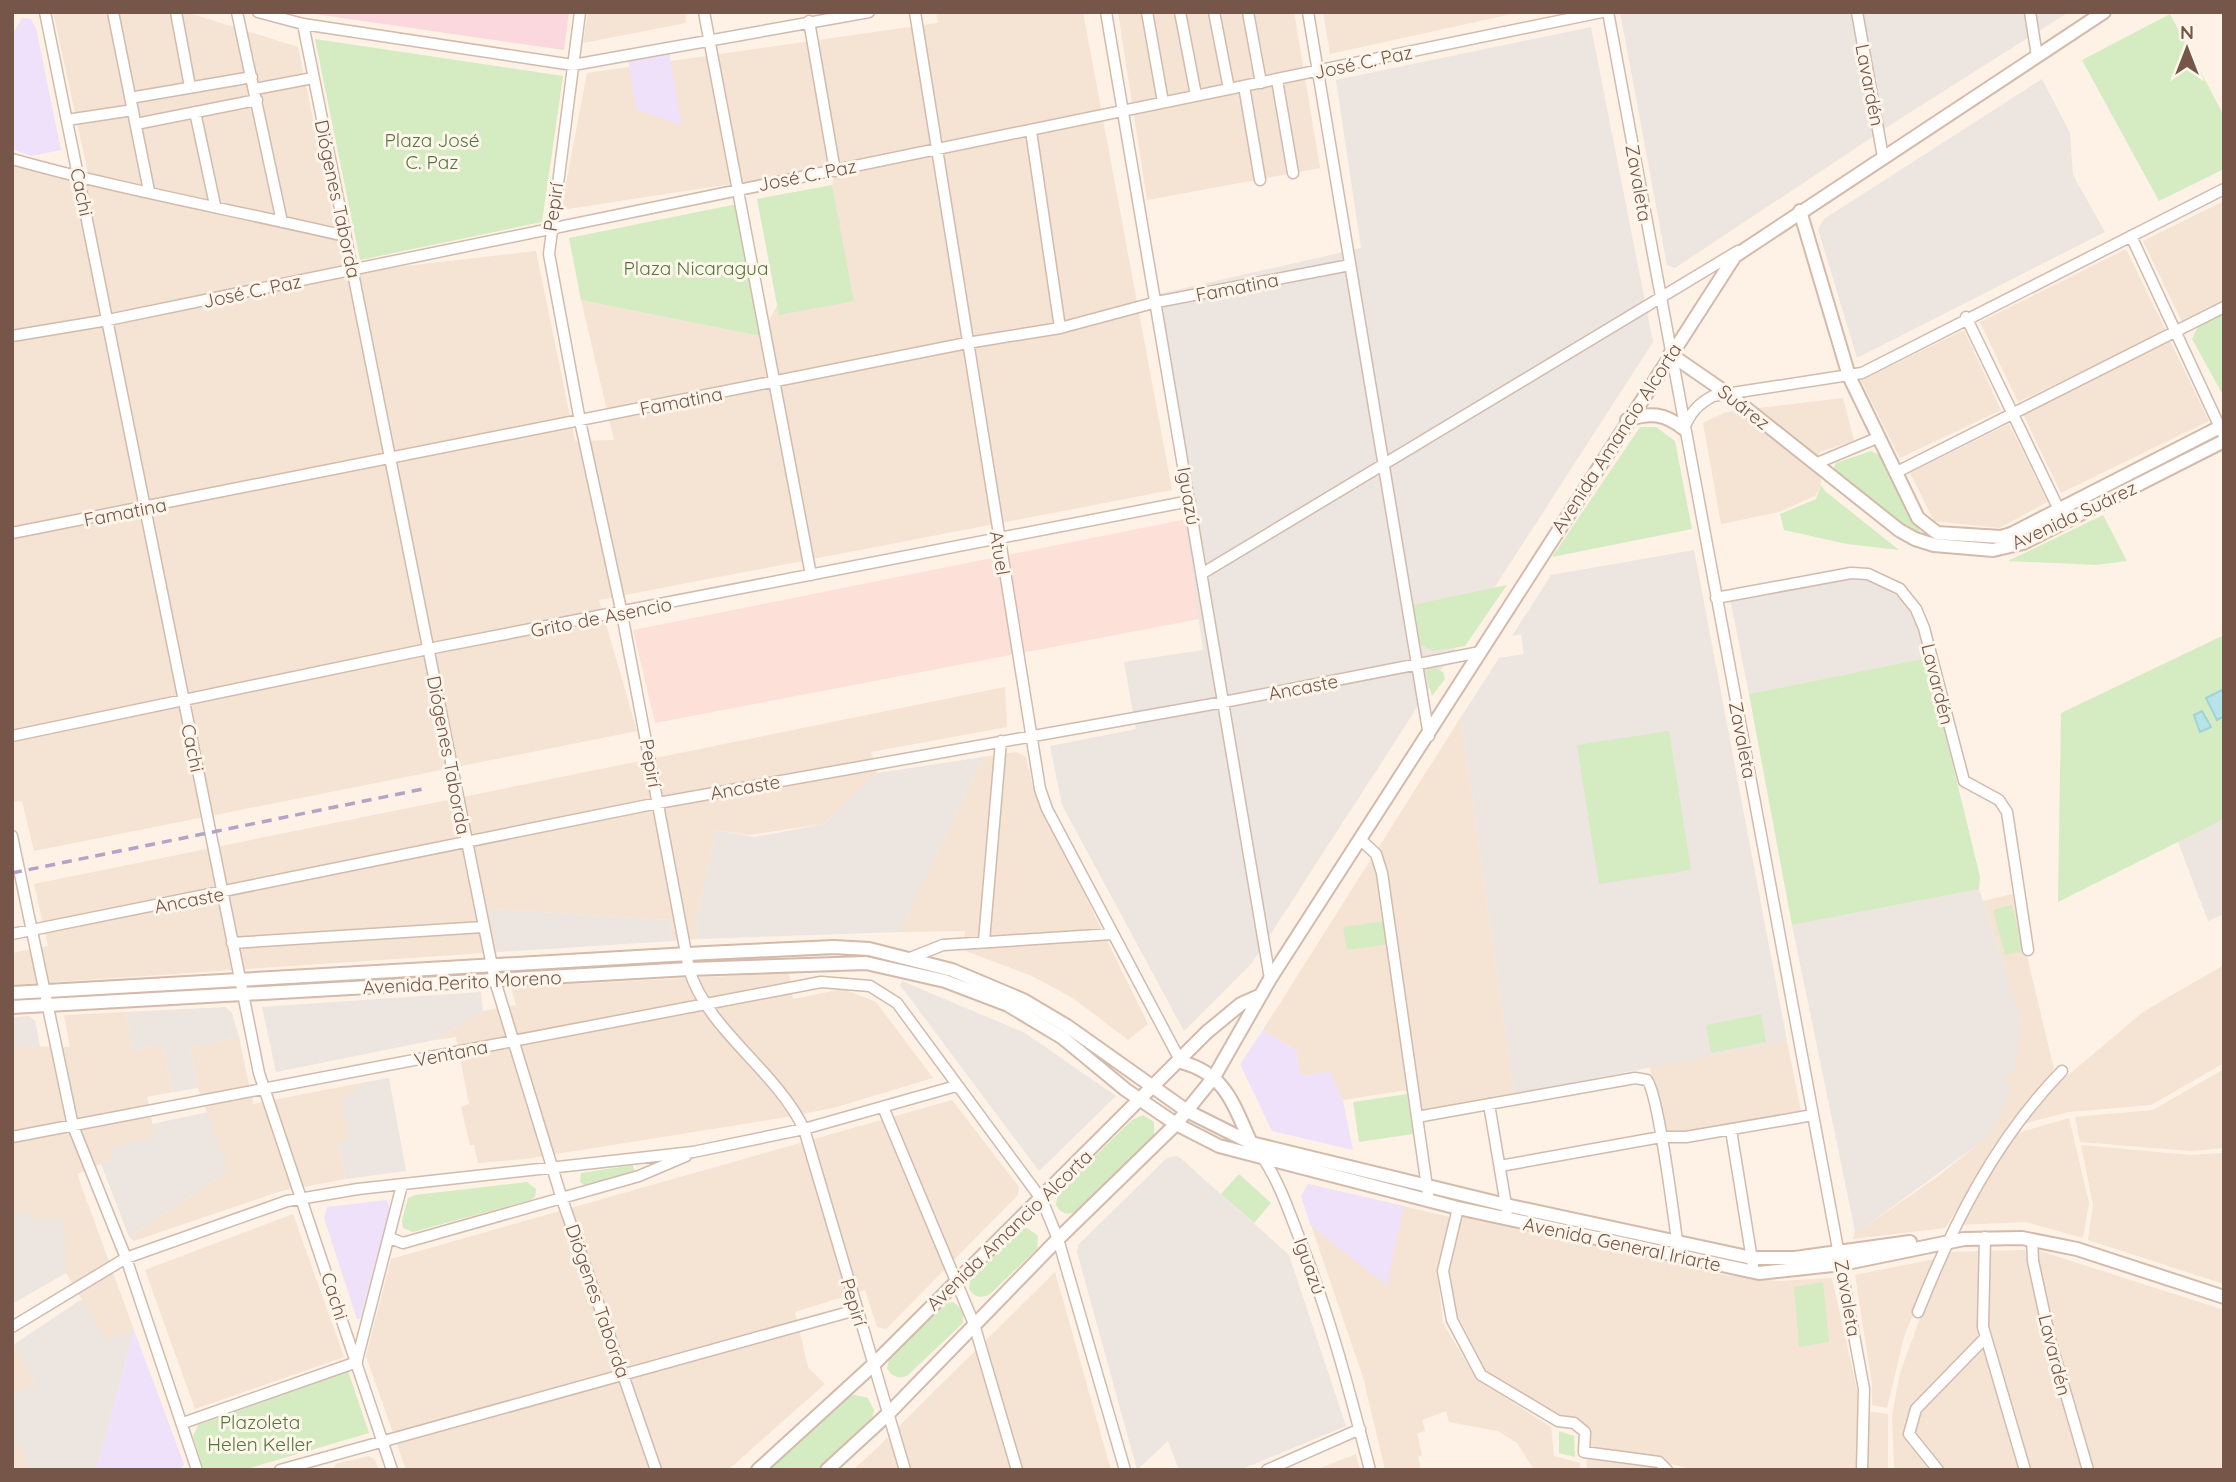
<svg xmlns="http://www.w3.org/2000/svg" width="2236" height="1482" viewBox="0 0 2236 1482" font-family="Quicksand,sans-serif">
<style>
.residential{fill:#f5e3d3}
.commercial{fill:#fde1d8}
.industrial{fill:#ede5df}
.education{fill:#efe1f9}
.medical{fill:#fbd7de}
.green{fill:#d5ebc2}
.water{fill:#b8e3e7;stroke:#9ed4d9;stroke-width:2}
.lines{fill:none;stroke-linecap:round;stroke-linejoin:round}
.street-casing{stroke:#d1bbad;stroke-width:13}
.secondary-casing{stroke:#d4baaa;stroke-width:16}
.street{stroke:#fff;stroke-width:10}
.secondary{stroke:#fff;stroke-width:12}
.rail{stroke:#b4a2c7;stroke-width:3.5;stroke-dasharray:10 7;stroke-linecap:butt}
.labels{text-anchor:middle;stroke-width:6;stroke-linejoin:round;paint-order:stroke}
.street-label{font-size:19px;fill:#765649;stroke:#fff6eb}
.park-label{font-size:19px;fill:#52773e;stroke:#fff6eb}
</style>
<rect width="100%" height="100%" fill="#fdf2e5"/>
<path class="residential" d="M 53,12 L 186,12 L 298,47 L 345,273 L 536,251 L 575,441 L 614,440 L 581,300 L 760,336 L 777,306 L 854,301 L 832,186 L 836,168 L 561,210 L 587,73 L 938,23 L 936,12 L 1083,12 L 1172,490 L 599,600 L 637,731 L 34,851 L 22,801 L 12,802 L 12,166 L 88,173 Z
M 588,12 L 685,12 L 686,23 L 583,43 Z
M 1118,12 L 1294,12 L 1320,168 L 1147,200 Z
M 1323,12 L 1521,12 L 1330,54 Z
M 2224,201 L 2224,302 L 2182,322 L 2143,241 Z
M 2126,249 L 2166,331 L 2018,402 L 1980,322 Z
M 1964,330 L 2001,410 L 1900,458 L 1861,381 Z
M 2170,341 L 2209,421 L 2061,493 L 2023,414 Z
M 1843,398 L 1854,441 L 1819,452 L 1821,485 L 1815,496 L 1779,512 L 1721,524 L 1703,423 L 1726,412 Z
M 2009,424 L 2048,502 L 1999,528 L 1934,521 L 1910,473 Z
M 1005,687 L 1007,727 L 871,752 L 877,773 L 824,824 L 748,835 L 716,830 L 696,924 L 698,939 L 672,941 L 670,920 L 489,909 L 499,952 L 12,985 L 12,953 L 48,946 L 34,884 Z
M 1461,717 L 1514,1094 L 1489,1104 L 1417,1117 L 1413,1089 L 1343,1100 L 1330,1072 L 1301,1076 L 1296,1050 L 1263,1030 Z
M 1016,752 L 1026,757 L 1034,792 L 1148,1024 L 1128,1040 L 1073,998 L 1032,976 L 963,950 L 965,931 L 900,932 L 983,757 Z
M 2012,894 L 2054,1069 L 2016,1119 L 1945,1228 L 1853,1239 L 1855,1231 L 1862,1229 L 1937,1177 L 1992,1133 L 2011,1087 L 2005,1078 L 2021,1020 L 1983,901 Z
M 2224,965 L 2224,1063 L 2151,1105 L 2069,1112 L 2018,1125 L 2059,1083 L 2143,1012 Z
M 789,973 L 793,999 L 843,989 L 876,1002 L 933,1078 L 833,1108 L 781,1118 L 525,1159 L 478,1163 L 474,1145 L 470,1145 L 461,1107 L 469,1104 L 456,1037 L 435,1040 L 483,1011 L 516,1005 L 511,987 Z
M 126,1012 L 133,1051 L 162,1044 L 173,1092 L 147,1097 L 155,1136 L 110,1149 L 113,1159 L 77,1174 L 134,1330 L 106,1340 L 66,1273 L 63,1219 L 30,1219 L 12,1212 L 12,1046 L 70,1047 L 64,1015 Z
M 239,1037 L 253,1104 L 366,1082 L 342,1100 L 350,1138 L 338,1142 L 346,1179 L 281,1191 L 134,1241 L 129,1237 L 228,1171 L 198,1088 L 190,1048 Z
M 1787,1041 L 1801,1111 L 1663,1139 L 1650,1067 Z
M 2224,1069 L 2224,1148 L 2191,1151 L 2080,1142 L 2075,1117 L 2153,1110 Z
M 952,1100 L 1019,1187 L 1018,1195 L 886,1329 L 877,1327 L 865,1290 L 795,1312 L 808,1367 L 825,1384 L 728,1470 L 406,1470 L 366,1356 L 391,1259 Z
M 2069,1118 L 2089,1203 L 2083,1238 L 2026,1222 L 1958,1225 L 2014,1134 Z
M 2081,1145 L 2190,1155 L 2224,1153 L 2224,1284 L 2088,1240 L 2093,1205 Z
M 1308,1184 L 1450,1217 L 1437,1269 L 1443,1323 L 1476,1379 L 1551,1427 L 1554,1456 L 1580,1463 L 1580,1470 L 1534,1470 L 1517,1443 L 1498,1431 L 1449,1422 L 1446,1411 L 1422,1420 L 1425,1431 L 1417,1433 L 1422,1455 L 1418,1457 L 1421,1470 L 1385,1470 L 1363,1377 L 1301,1196 Z
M 293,1214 L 344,1357 L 195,1409 L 145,1270 Z
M 1460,1214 L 1724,1275 L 1778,1281 L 1832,1278 L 1857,1390 L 1860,1470 L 1694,1470 L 1659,1461 L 1586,1451 L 1579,1433 L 1488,1374 L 1458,1316 L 1447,1274 Z
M 2025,1250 L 2067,1421 L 2082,1470 L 1894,1470 L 1892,1415 L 1900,1373 L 1944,1252 Z
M 2037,1250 L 2224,1310 L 2224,1470 L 2092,1470 L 2037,1268 Z
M 1935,1259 L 1904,1337 L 1887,1408 L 1872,1405 L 1872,1384 L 1855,1275 Z
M 1055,1272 L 1111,1470 L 853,1470 L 877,1448 Z
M 13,1345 L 35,1381 L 12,1397 L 12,1346 Z
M 1866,1411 L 1888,1414 L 1888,1470 L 1867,1470 Z
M 23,1444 L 29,1470 L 12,1470 L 12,1448 Z
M 1356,1454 L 1360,1470 L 1315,1470 Z
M 1586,1454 L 1659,1464 L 1678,1470 L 1587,1470 Z
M 369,1456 L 375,1460 L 379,1470 L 333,1470 L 336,1464 Z"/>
<path class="commercial" d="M 1187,519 L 1199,619 L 655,723 L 633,630 Z"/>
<path class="industrial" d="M 1620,12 L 2069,12 L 1898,120 L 1675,268 L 1667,265 Z
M 1591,27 L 1653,342 L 1252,963 L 1184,1031 L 1062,805 L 1050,746 L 1136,729 L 1124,662 L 1203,650 L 1154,295 L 1361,248 L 1336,80 Z
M 2042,79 L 2070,133 L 2073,175 L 2105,232 L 1857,358 L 1818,229 L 1824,219 Z
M 1694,550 L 1787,1041 L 1514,1094 L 1461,717 L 1499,658 L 1524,654 L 1521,634 L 1512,636 L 1551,575 Z
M 1859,575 L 1903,599 L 1920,625 L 1927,658 L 1749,694 L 1730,599 Z
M 983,757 L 900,932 L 698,939 L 696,924 L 716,830 L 755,837 L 824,824 L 877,773 Z
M 2224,819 L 2224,914 L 2208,921 L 2178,842 Z
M 1979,889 L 2021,1020 L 2015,1070 L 2005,1078 L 2011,1087 L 1992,1134 L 1862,1229 L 1855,1231 L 1792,925 Z
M 488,909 L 670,920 L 672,941 L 499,952 Z
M 902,981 L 1025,1033 L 1116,1096 L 1039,1171 L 900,985 Z
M 481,992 L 483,1011 L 435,1040 L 276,1072 L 262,1007 Z
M 225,1007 L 232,1013 L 239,1037 L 190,1048 L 198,1088 L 173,1092 L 162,1044 L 133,1051 L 126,1012 Z
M 29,1016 L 35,1021 L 40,1047 L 12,1046 L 12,1017 Z
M 389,1078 L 406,1171 L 346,1179 L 338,1142 L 350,1138 L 341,1100 L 366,1082 Z
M 208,1112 L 228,1171 L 129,1237 L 101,1164 L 113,1159 L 109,1149 L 154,1136 L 152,1124 Z
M 1178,1156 L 1289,1255 L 1346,1426 L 1240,1470 L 1179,1470 L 1168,1441 L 1137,1470 L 1077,1252 L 1078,1245 L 1167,1158 Z
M 12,1212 L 31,1213 L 31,1219 L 64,1219 L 66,1273 L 12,1304 Z
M 82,1299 L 106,1340 L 134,1330 L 96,1470 L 29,1470 L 23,1445 L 12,1448 L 12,1397 L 35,1381 L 13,1345 Z"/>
<path class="education" d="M 22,18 L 31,19 L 36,28 L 61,150 L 31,156 L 12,149 L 12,35 Z
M 669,52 L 682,126 L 636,109 L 628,59 Z
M 1263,1030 L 1296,1050 L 1301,1076 L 1330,1072 L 1343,1100 L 1353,1150 L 1272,1131 L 1240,1064 Z
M 1308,1184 L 1404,1206 L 1387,1286 L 1311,1226 L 1301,1196 Z
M 387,1200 L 390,1209 L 360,1319 L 357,1319 L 324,1218 L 327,1207 Z
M 134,1330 L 184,1464 L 181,1470 L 96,1470 Z"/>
<path class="medical" d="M 301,12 L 569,12 L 564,50 Z"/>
<path class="green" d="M 2170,14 L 2224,116 L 2224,169 L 2159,201 L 2082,60 Z
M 315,39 L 563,76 L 542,222 L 360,260 Z
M 832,185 L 854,301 L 779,315 L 757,199 Z
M 742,203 L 760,336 L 581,300 L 569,238 Z
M 2224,313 L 2224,397 L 2192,339 L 2198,326 Z
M 1640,427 L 1656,427 L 1675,441 L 1692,529 L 1552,557 Z
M 1871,451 L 1879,455 L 1922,535 L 2000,543 L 2047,525 C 2032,533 2017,543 2000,545 C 1978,547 1933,540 1912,532 L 1833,470 L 1836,463 Z
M 1821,485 L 1825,491 L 1899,550 L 1847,544 L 1784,530 L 1780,514 L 1816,499 Z
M 2103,515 L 2127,561 L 2096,565 L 2008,561 Z
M 1507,585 L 1465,646 L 1433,651 L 1420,644 L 1413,605 Z
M 2224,635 L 2224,819 L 2058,902 L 2061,713 Z
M 1927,658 L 1980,877 L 1979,889 L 1792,925 L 1749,694 Z
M 1434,668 L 1443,672 L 1445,679 L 1432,696 L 1425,671 Z
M 1669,731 L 1691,870 L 1599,884 L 1577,745 Z
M 2012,905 L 2023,951 L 2005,955 L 1993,910 Z
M 1385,921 L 1389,944 L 1347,950 L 1343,927 Z
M 1761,1014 L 1766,1042 L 1711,1053 L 1706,1025 Z
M 1407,1094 L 1413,1134 L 1359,1142 L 1353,1102 Z
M 1143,1115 L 1154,1122 L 1154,1135 L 1077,1211 C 1068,1216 1061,1214 1056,1205 L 1058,1192 L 1132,1120 Z
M 633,1165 L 634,1171 L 584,1185 L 580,1182 L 581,1173 Z
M 1239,1174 L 1271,1203 L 1254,1223 L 1221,1194 Z
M 527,1182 L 536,1189 L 535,1197 L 530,1200 L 413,1232 L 403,1228 L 402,1220 L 408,1198 L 415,1195 Z
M 1027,1228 L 1038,1236 L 1037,1249 L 990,1294 C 981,1299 973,1297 969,1288 L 971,1276 L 1018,1230 Z
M 1823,1282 L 1829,1342 L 1799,1347 L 1794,1287 Z
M 953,1302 L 963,1310 L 963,1323 L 908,1375 C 900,1380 892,1377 887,1368 L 890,1356 L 944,1304 Z
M 348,1371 L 369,1433 L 243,1470 L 204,1470 L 193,1436 L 198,1425 Z
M 851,1394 L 868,1398 L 874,1410 L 872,1419 L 816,1470 L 767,1470 Z
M 1559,1431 L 1574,1436 L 1575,1457 L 1559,1453 Z"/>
<path class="water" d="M 2224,689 L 2224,716 L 2217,720 L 2206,698 Z
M 2202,711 L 2211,727 L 2200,732 L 2194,715 Z"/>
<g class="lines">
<g class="street-casing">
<path id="street" d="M 45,12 L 259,1073 L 392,1470
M 113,12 L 149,191
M 176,12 L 190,87
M 237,12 L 282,222
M 258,12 L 303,24 L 573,65 L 869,12
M 580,12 L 549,254 L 580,421 L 622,614 L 689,969 C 707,1030 776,1070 804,1129 L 905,1470
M 704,12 L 811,575
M 915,12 L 1040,789 L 1047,809 L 1181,1062
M 1106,12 L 1270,979
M 1147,12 L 1163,102
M 1180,12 L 1196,95
M 1214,12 L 1229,89
M 1248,12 L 1261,83
M 1308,12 L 1429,736
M 1608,12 L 1864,1389 L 1862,1470
M 1857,12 L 1883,157
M 2030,12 L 2037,56
M 809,21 L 835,171
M 303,24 L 495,981 L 561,1196 L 656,1470
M 1277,80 L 1293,173
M 1244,86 L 1260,180
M 255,89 L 313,78
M 130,98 L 252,77
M 195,112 L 215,205
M 67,120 L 133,110
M 136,124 L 257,100
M 1031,131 L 1060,328
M 12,159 C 122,190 234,210 345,236
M 2131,236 L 2224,436
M 1966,317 L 2065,522
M 12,336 L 108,320 L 1602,12
M 1684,428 C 1691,412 1698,404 1713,396 L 1862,373 L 2224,189
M 1815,464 L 1877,438
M 1895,473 L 2224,307
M 12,533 L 967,343 L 1060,328 L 1157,302 L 1350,265
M 1203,573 L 1738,251
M 1716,598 L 1851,573 L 1868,574 L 1900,589 L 1916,609 L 1924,628 L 1964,781 L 1999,800 L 2007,812 L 2028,950
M 12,736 L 428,649 L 1190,501
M 12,836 L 73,1126 L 126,1258 L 197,1470
M 1360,839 L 1376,854 L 1382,873 L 1429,1201
M 12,934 L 658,803 L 1224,702 L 1480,652
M 984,941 L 1001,741
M 232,943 L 483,927
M 910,958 L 943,945 L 1112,934
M 1489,1104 L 1507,1211
M 883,1107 L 974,1324 L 1017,1470
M 1417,1117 L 1635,1078 L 1647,1080 C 1659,1095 1675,1227 1679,1256
M 1731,1130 L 1754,1272
M 12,1137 L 821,982 L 870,986 L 897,1003 L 1042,1200 L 1058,1239 L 1125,1470
M 1260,1154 C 1277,1177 1287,1206 1297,1232 C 1328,1309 1349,1389 1370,1470
M 1500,1166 L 1661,1137 L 1686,1137 L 1813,1115
M 1458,1208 L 1443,1271 L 1452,1320 L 1481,1375 L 1558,1421 L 1574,1423 L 1585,1432 L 1584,1452 L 1659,1462 L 1667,1470
M 1985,1237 L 1983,1327 L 2025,1470
M 390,1238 L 403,1243 L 639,1176 L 686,1156
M 2032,1239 L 2033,1261 L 2050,1339 L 2088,1470
M 1918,1312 C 1953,1224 1995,1140 2062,1071
M 12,1327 L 126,1258 L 287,1201 L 358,1189 L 693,1152 L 804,1129 L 956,1086
M 357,1360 L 402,1185
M 183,1423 L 357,1362
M 280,1470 L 856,1310
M 1267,1470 L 1360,1429
M 1938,1470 L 1909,1434 L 1916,1409 L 1985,1338"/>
</g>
<g class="secondary-casing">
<path id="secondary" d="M 1800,211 L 1849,376 L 1918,518 L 1937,533 L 2001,537 L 2011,534 L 2224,425
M 1670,354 L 1728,394 L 1899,530 L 1915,539 L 1934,545 L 1993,550 L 2023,543 L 2224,441
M 1627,420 C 1649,412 1665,413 1684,429
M 12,993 L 706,953 L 834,947 L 869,949 L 952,970 L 1023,1000 L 1067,1026 L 1187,1111 L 1251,1143 L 1506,1205 L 1752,1258 L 1795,1258 L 1910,1242
M 12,1007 L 689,969 L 866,963 L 945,981 L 1008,1005 L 1063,1038 L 1126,1090 L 1176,1124 L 1219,1146 L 1458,1208 L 1759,1273 L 1842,1264 L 1964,1239 L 2022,1238 L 2077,1249 L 2224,1297
M 1181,1062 C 1226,1074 1233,1104 1251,1143
M 758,1470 L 873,1365 L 1207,1032 L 1241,1004 L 1261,995
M 827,1470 L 889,1413 L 1058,1239 L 1176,1124 L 1214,1077 L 1270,979 L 1735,256 L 2104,12"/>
</g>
<use href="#street" class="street"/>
<use href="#secondary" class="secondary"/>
<path class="rail" d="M 12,873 L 428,788"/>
</g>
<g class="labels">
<g class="street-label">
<text transform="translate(1363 62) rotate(-12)" y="7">José C. Paz</text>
<text transform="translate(1870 85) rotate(79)" y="7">Lavardén</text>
<text transform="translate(807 175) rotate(-11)" y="7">José C. Paz</text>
<text transform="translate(1639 183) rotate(80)" y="7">Zavaleta</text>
<text transform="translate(82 192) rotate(78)" y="7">Cachi</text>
<text transform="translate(338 199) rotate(78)" y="7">Diógenes Taborda</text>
<text transform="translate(553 207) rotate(-82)" y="7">Pepirí</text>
<text transform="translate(1237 287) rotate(-11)" y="7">Famatina</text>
<text transform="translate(252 291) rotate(-12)" y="7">José C. Paz</text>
<text transform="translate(681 401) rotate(-11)" y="7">Famatina</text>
<text transform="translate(1744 407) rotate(38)" y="7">Suárez</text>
<text transform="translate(1616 438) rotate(-57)" y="7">Avenida Amancio Alcorta</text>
<text transform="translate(1189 496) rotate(80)" y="7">Iguazú</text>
<text transform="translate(125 512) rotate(-11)" y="7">Famatina</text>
<text transform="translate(2074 515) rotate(-25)" y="7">Avenida Suárez</text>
<text transform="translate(1000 553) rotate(81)" y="7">Atuel</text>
<text transform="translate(601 617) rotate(-11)" y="7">Grito de Asencio</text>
<text transform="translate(1938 684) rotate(76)" y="7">Lavardén</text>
<text transform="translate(1303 687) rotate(-11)" y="7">Ancaste</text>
<text transform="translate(1743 740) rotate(79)" y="7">Zavaleta</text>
<text transform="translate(193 748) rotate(78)" y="7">Cachi</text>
<text transform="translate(449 755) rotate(79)" y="7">Diógenes Taborda</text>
<text transform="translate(651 763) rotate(80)" y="7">Pepirí</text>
<text transform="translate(745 787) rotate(-10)" y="7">Ancaste</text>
<text transform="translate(189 900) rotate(-11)" y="7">Ancaste</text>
<text transform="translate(462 982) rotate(-3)" y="7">Avenida Perito Moreno</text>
<text transform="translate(451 1053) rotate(-11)" y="7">Ventana</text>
<text transform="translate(1009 1230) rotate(-44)" y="7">Avenida Amancio Alcorta</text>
<text transform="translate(1622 1244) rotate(12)" y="7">Avenida General Iriarte</text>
<text transform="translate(1310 1266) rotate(70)" y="7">Iguazú</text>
<text transform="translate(335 1296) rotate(72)" y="7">Cachi</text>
<text transform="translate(1848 1298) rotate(80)" y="7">Zavaleta</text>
<text transform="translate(598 1301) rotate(71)" y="7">Diógenes Taborda</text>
<text transform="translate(854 1302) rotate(73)" y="7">Pepirí</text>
<text transform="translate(2055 1355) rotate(76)" y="7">Lavardén</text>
</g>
<g class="park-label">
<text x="432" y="147">Plaza José<tspan x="432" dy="22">C. Paz</tspan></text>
<text x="696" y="275">Plaza Nicaragua</text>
<text x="260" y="1429">Plazoleta<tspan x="260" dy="22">Helen Keller</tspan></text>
</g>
</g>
<rect width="2236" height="1482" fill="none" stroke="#765649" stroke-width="28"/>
<g transform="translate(2187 49)" stroke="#fff6eb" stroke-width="5" paint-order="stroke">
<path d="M0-5L12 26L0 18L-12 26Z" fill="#765649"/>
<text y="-10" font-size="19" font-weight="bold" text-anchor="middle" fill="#765649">N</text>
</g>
</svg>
